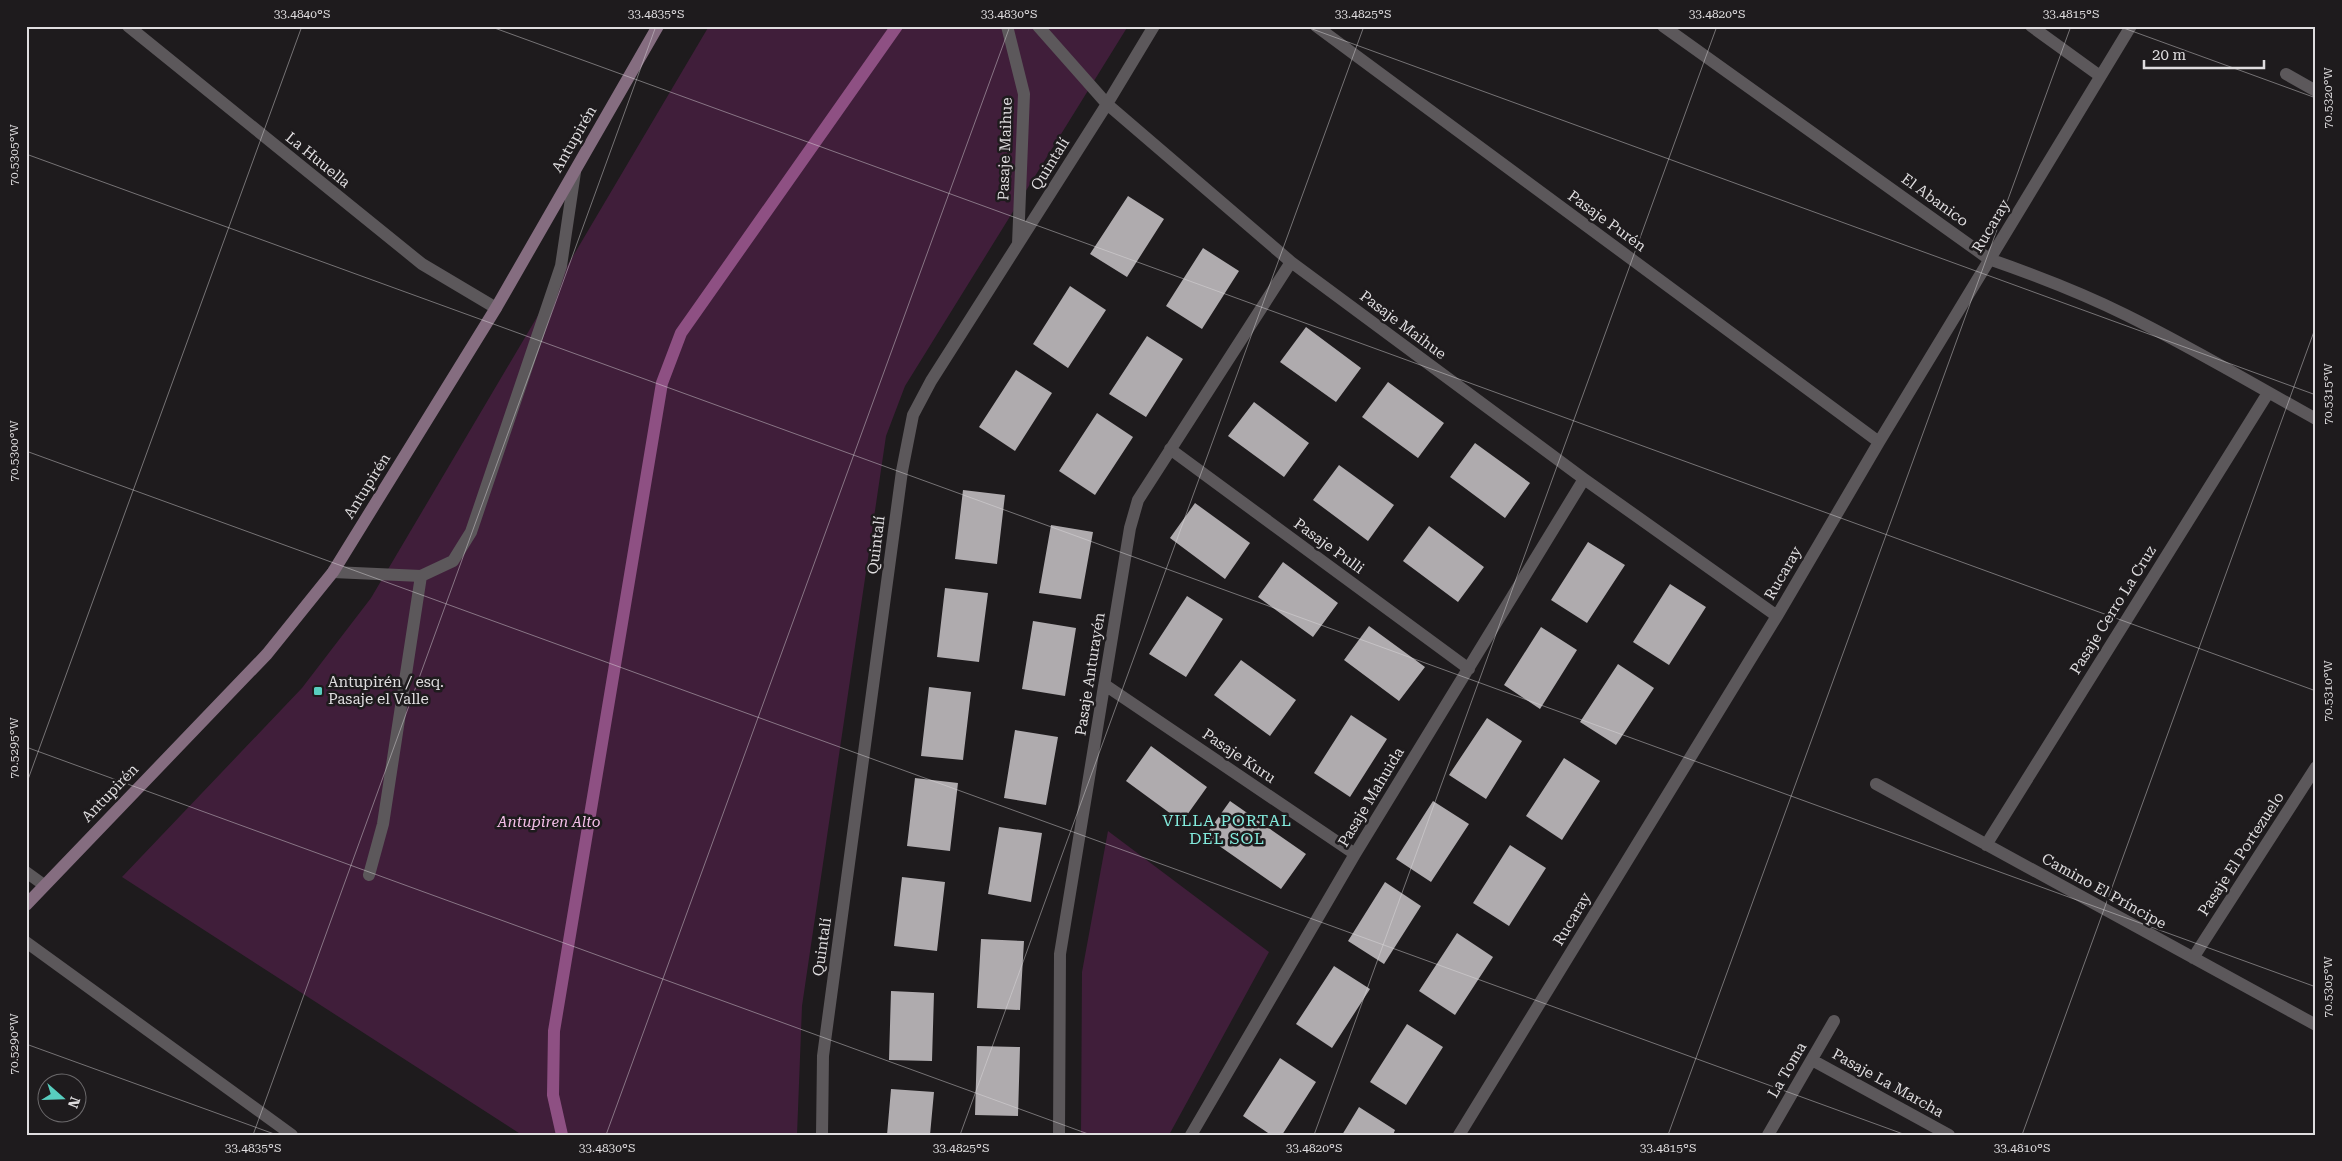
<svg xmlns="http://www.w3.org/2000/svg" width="2342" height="1161" viewBox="0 0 2342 1161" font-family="'Roboto Serif',serif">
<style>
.green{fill:#401e3a}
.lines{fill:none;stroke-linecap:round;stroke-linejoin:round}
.stream{stroke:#8e5083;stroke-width:12}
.building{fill:#afabae}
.lane{stroke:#5c585b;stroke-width:12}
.street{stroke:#5c585b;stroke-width:12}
.secondary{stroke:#856d80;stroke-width:12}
.ticks{fill:none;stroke:#dfdddf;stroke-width:1;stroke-opacity:0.45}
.poi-dot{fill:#58cebf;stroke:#1e1b1d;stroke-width:2}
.labels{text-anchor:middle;stroke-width:5;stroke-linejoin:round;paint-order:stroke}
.street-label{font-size:15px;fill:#dfdddf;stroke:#1e1b1d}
.poi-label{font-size:15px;fill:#dfdddf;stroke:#1e1b1d;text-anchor:start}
.park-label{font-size:15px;font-style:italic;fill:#f5bfe9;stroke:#1e1b1d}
.neighbourhood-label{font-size:16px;letter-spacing:1px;fill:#83ebdd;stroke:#1e1b1d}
.neatline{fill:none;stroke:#dfdddf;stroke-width:2}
.ticks-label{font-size:12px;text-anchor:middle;fill:#dfdddf}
</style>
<rect width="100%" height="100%" fill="#1e1b1d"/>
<path class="green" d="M 709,26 L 1128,26 L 905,386 L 886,436 L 802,1006 L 797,1135 L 522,1135 L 122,877 L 302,688 L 371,598 Z
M 1108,831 L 1269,952 L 1169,1135 L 1081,1135 L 1082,972 Z"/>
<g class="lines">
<path class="stream" d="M 562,1135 L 553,1095 L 554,1031 L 662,383 L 681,333 L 897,26"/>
</g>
<path class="building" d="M 1128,196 L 1164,219 L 1127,277 L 1090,254 Z
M 1203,248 L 1239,271 L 1202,329 L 1166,306 Z
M 1070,286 L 1106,310 L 1068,368 L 1033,344 Z
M 1306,327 L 1361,368 L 1336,402 L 1280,362 Z
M 1147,336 L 1183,359 L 1146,417 L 1109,394 Z
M 1016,370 L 1052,393 L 1015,451 L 979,427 Z
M 1388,382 L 1444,423 L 1418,458 L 1362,417 Z
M 1254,402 L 1309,443 L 1284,477 L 1228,436 Z
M 1097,413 L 1133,437 L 1095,495 L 1059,471 Z
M 1475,443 L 1530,483 L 1505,518 L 1450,477 Z
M 1339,465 L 1394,505 L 1368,541 L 1313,500 Z
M 963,490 L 1005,495 L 997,564 L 955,559 Z
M 1195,503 L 1250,543 L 1225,579 L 1170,538 Z
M 1051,525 L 1093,532 L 1081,599 L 1039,593 Z
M 1429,526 L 1484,567 L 1458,602 L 1403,561 Z
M 1588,542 L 1625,565 L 1587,623 L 1551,600 Z
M 1283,562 L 1338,603 L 1313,637 L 1258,597 Z
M 1670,584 L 1706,607 L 1669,665 L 1633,642 Z
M 945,588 L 988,593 L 979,662 L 937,657 Z
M 1187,596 L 1223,619 L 1186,677 L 1149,654 Z
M 1033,621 L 1076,628 L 1065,696 L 1022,689 Z
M 1369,626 L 1425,667 L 1399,701 L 1344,660 Z
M 1541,627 L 1577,650 L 1540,709 L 1504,685 Z
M 1241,660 L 1296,700 L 1270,736 L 1214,695 Z
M 1618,664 L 1654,688 L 1616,745 L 1580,722 Z
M 929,687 L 971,692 L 963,760 L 921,756 Z
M 1351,715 L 1387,739 L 1350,797 L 1314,773 Z
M 1487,718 L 1522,741 L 1486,799 L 1449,775 Z
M 1015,730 L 1058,737 L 1046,805 L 1004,798 Z
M 1151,746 L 1207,787 L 1182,822 L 1126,781 Z
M 1564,758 L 1600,781 L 1562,840 L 1526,816 Z
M 915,778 L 958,783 L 950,851 L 907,846 Z
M 1230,801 L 1306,854 L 1281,889 L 1205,836 Z
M 1433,801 L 1469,824 L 1431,882 L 1396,859 Z
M 999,827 L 1042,833 L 1031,902 L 988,894 Z
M 1510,845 L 1546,868 L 1509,926 L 1473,903 Z
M 902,877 L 945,882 L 937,951 L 894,946 Z
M 1385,882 L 1421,906 L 1384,964 L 1348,941 Z
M 1457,933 L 1493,957 L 1455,1015 L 1419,991 Z
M 981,939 L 1024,941 L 1020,1010 L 977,1008 Z
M 1334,966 L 1370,989 L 1332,1048 L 1296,1024 Z
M 891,991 L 934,993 L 932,1061 L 889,1060 Z
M 1407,1024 L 1443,1047 L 1406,1105 L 1370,1082 Z
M 977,1046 L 1020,1047 L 1018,1116 L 975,1115 Z
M 1280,1058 L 1316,1082 L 1282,1135 L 1271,1135 L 1243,1116 Z
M 891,1089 L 934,1092 L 930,1135 L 887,1135 Z
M 1359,1107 L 1395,1130 L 1393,1135 L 1342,1135 Z"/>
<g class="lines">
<path class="lane" d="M 333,572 L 421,576 L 453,561 L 471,532 L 561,266 L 575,172
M 369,875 L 383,824 L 421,576
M 26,942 L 292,1135"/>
<path class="street" d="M 128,26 L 422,264 L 496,308
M 1007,26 L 1024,94 L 1018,244
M 1038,26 L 1107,104 L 1291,262 L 1584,479 L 1777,616
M 1316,26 L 1879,442
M 1663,26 L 1989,259 C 2035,275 2082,293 2126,315 C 2191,347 2253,384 2316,419
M 2031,26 L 2100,76
M 2286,74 L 2316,91
M 1170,449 L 1469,669
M 1105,685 L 1355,854
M 1876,784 L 2316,1025
M 1986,845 L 2268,393
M 26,872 L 44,885
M 2193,958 L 2316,767
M 1812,1060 L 1949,1135
M 822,1135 L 823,1056 L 902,471 L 913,415 L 931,381 L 1107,104 L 1154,26
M 1059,1135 L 1060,954 L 1130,528 L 1138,500 L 1291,262
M 1191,1135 L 1355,854 L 1584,479
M 1459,1135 L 1777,616 L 1879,442 L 2131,26
M 1768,1135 L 1834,1021"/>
<path class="secondary" d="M 26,905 L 267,654 L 333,572 L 496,308 L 658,26"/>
</g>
<path class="ticks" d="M 489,26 L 2316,691M 1304,26 L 2316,395M 2118,26 L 2316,98M 26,154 L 2316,987M 26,451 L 1906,1135M 26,747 L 1091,1135M 26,785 L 302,26M 26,1044 L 277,1135M 253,1135 L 656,26M 606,1135 L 1010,26M 960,1135 L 1364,26M 1314,1135 L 1717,26M 1668,1135 L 2071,26M 2022,1135 L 2316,326"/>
<rect class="poi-dot" x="313" y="686" width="10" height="10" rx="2.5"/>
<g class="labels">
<g class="street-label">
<text transform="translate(574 139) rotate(-60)" y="5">Antupirén</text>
<text transform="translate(1005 149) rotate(-88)" y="5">Pasaje Maihue</text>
<text transform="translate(318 160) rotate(39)" y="5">La Huuella</text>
<text transform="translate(1050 164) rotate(-58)" y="5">Quintalí</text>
<text transform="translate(1935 200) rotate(36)" y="5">El Abanico</text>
<text transform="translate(1607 221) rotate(36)" y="5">Pasaje Purén</text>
<text transform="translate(1991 226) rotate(-59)" y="5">Rucaray</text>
<text transform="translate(1403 325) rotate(37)" y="5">Pasaje Maihue</text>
<text transform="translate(367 486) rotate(-58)" y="5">Antupirén</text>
<text transform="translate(876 545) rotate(-83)" y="5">Quintalí</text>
<text transform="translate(1329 546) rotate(36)" y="5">Pasaje Pulli</text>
<text transform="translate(1783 573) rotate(-60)" y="5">Rucaray</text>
<text transform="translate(2113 610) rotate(-58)" y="5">Pasaje Cerro La Cruz</text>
<text transform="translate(1090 674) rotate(-81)" y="5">Pasaje Anturayén</text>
<text transform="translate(1239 756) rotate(34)" y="5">Pasaje Kuru</text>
<text transform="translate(110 793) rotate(-46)" y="5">Antupirén</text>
<text transform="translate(1371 797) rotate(-59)" y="5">Pasaje Mahuida</text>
<text transform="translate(2241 854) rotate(-57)" y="5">Pasaje El Portezuelo</text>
<text transform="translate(2104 891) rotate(29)" y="5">Camino El Príncipe</text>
<text transform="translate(1572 919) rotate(-59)" y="5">Rucaray</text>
<text transform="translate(822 947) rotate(-82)" y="5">Quintalí</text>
<text transform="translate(1787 1070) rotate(-60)" y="5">La Toma</text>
<text transform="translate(1888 1083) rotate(29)" y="5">Pasaje La Marcha</text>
</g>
<g class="poi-label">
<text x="328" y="687">Antupirén / esq.<tspan x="328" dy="17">Pasaje el Valle</tspan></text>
</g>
<g class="park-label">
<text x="549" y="827">Antupiren Alto</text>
</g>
<g class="neighbourhood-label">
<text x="1227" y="826">VILLA PORTAL<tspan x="1227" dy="18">DEL SOL</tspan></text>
</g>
</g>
<rect width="2342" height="1161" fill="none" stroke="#1e1b1d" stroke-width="55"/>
<g transform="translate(62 1098) rotate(110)"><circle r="24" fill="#1e1b1d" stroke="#6b696b"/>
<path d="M0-4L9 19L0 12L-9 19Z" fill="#58cebf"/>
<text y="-8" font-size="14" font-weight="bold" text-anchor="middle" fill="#dfdddf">N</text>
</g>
<path d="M2144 60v8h120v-8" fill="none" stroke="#dfdddf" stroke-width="2.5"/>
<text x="2152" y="60" font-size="15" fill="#dfdddf" stroke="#1e1b1d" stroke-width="4" paint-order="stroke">20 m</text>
<rect x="28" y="28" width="2286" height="1106" class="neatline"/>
<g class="ticks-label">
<text x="302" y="18">33.4840°S</text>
<text x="656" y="18">33.4835°S</text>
<text x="1009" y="18">33.4830°S</text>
<text x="1363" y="18">33.4825°S</text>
<text x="1717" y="18">33.4820°S</text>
<text x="2071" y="18">33.4815°S</text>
<text transform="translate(2328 98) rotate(-90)" y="4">70.5320°W</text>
<text transform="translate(14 155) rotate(-90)" y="4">70.5305°W</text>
<text transform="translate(2328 394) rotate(-90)" y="4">70.5315°W</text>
<text transform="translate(14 451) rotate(-90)" y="4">70.5300°W</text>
<text transform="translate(2328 691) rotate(-90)" y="4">70.5310°W</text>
<text transform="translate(14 748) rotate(-90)" y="4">70.5295°W</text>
<text transform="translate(2328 987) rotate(-90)" y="4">70.5305°W</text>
<text transform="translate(14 1044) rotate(-90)" y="4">70.5290°W</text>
<text x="253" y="1152">33.4835°S</text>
<text x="607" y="1152">33.4830°S</text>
<text x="961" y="1152">33.4825°S</text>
<text x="1314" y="1152">33.4820°S</text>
<text x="1668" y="1152">33.4815°S</text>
<text x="2022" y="1152">33.4810°S</text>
</g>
</svg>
